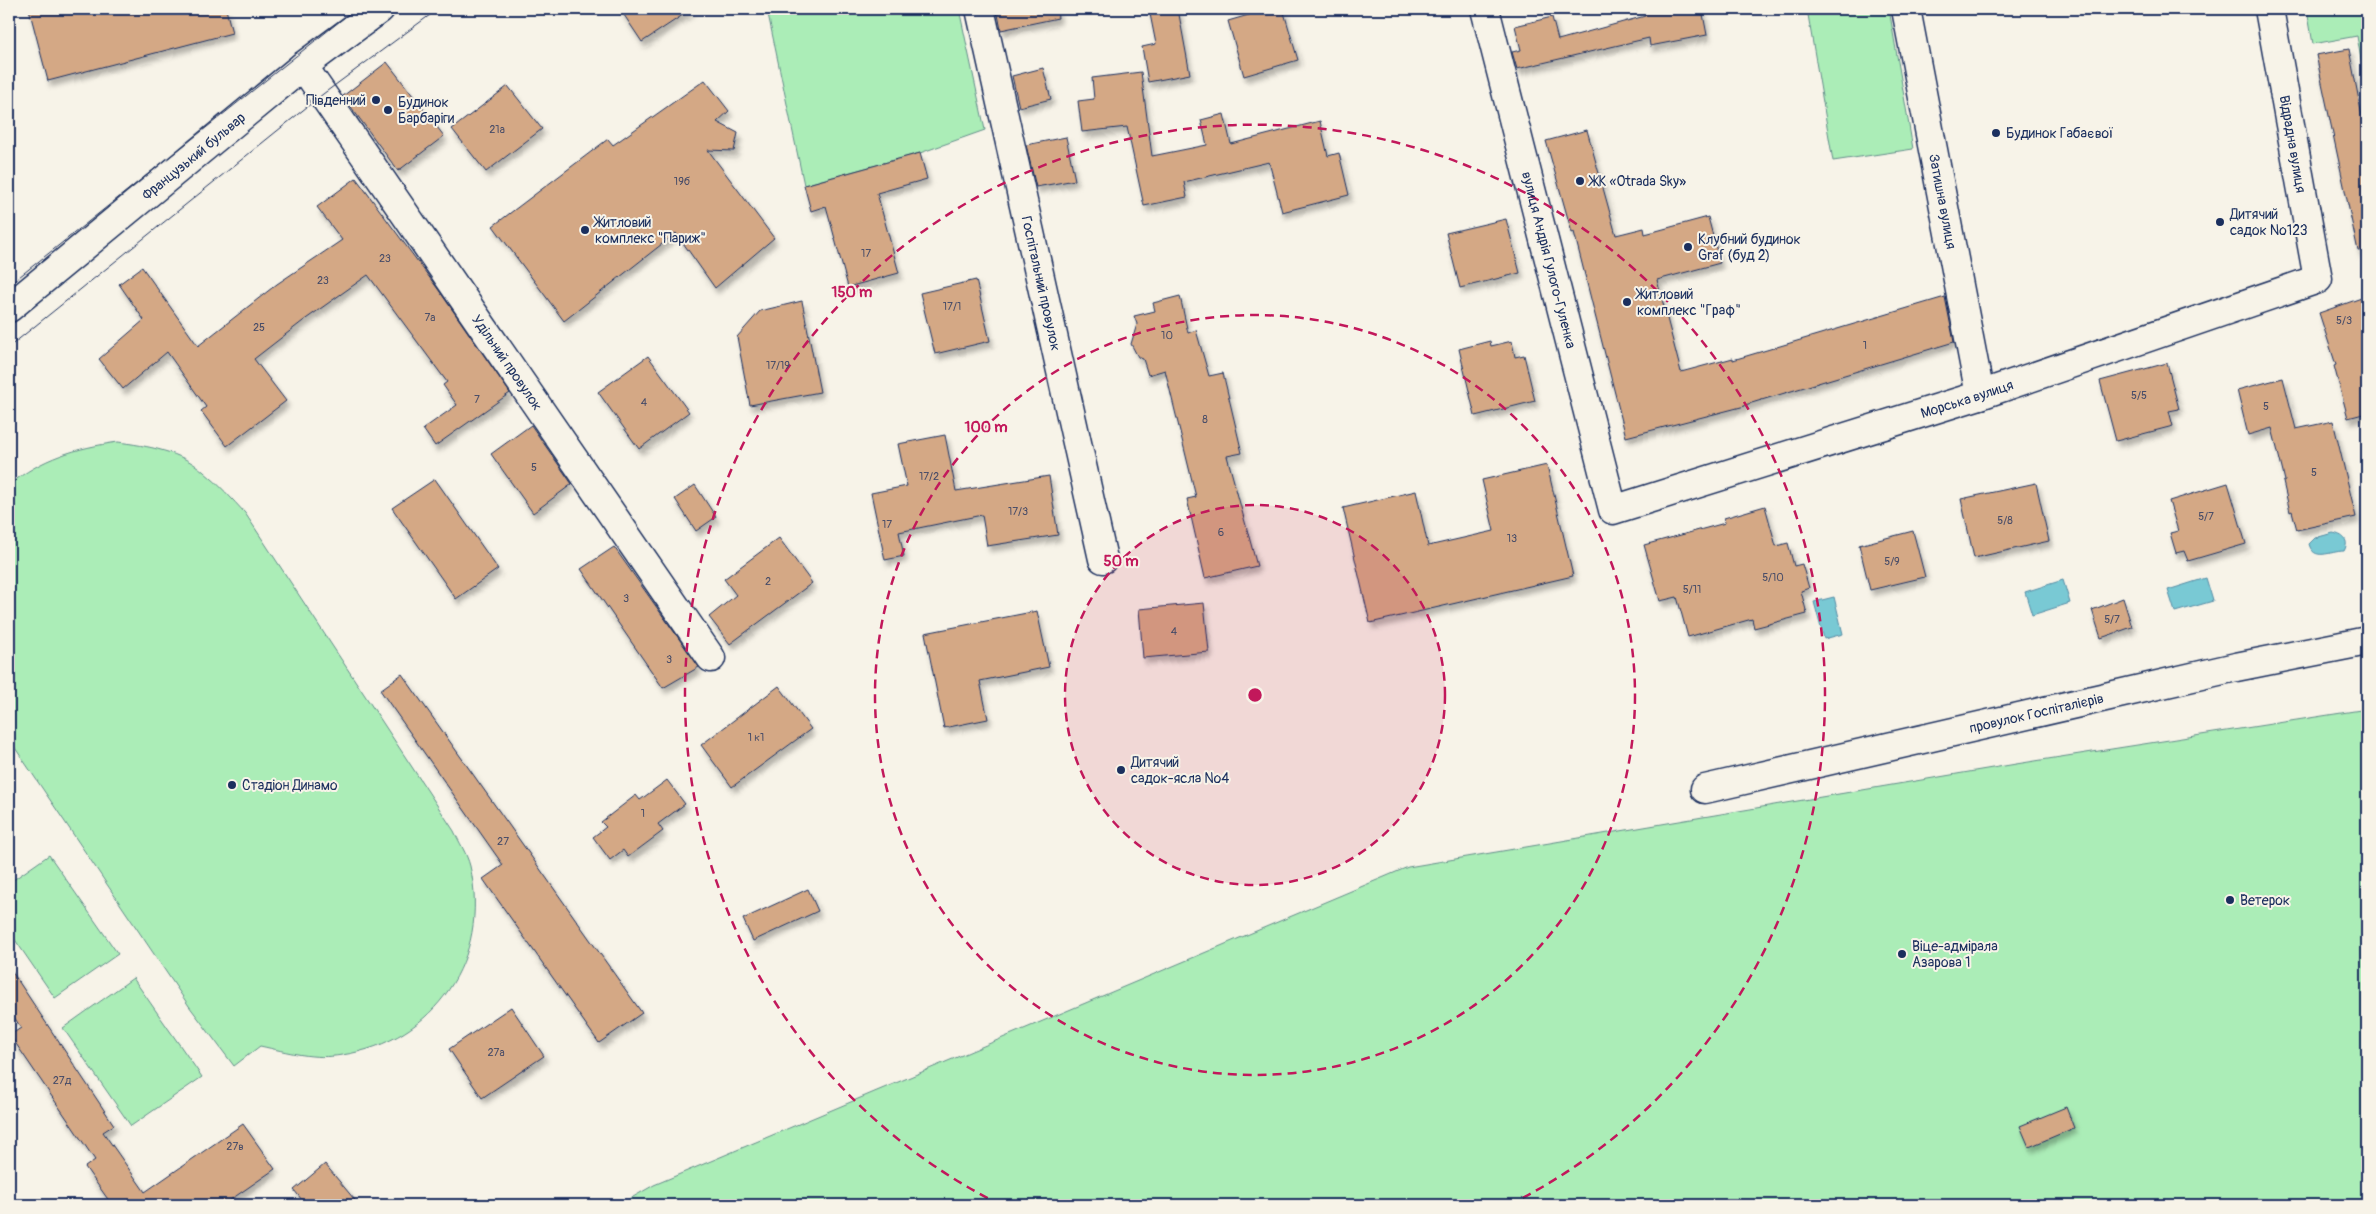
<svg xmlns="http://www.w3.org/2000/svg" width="2376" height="1214" viewBox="0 0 2376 1214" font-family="Pangolin,sans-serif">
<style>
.green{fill:#abedb7;stroke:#638e8a}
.water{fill:#79c9d4;stroke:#538ba5}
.building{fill:#d4a885;stroke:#1b2f5e;filter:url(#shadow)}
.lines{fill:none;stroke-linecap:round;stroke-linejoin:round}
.street-casing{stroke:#1b2f5e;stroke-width:31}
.secondary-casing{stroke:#1b2f5e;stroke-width:31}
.street{stroke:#f7f3e8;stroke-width:28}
.secondary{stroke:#f7f3e8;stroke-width:28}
.tram{stroke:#1b2f5e;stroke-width:1}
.ring{fill:none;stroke:#c2185b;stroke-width:2.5;stroke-dasharray:9 6}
.poi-dot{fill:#1b2f5e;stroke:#f7f3e8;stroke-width:2}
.labels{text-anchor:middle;stroke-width:4;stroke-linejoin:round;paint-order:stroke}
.number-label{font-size:11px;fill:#494d68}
.poi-label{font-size:14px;fill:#1b2f5e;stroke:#f7f3e8;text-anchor:start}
.street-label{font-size:14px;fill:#1b2f5e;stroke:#f7f3e8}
.centre{fill:#c2185b;stroke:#f7f3e8;stroke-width:2.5}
.ring-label{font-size:15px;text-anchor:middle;font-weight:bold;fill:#c2185b;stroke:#f7f3e8;stroke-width:4;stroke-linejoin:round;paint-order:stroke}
</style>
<defs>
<filter id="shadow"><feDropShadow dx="3" dy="5.5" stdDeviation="2.5" flood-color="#0004"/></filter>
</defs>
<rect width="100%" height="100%" fill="#f7f3e8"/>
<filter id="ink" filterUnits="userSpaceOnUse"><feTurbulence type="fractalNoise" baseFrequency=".02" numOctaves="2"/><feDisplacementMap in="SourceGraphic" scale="10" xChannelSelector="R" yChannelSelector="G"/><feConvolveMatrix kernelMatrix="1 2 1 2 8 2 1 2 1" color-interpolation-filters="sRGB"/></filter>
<g filter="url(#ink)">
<path class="green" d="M 767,9 L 959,9 L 985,130 L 920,153 L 804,185 Z
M 1807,9 L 1889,9 L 1913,149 L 1833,161 Z
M 2307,9 L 2367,9 L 2367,78 L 2364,78 L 2357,36 L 2313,44 Z
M 118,442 C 147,446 181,451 204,472 C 219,484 232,499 245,513 L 454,831 C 459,842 467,854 470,866 C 491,958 435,1041 342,1055 C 314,1060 288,1052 260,1046 L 234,1066 L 189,1006 L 9,739 L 9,485 C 42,458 76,448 118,442 Z
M 2367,709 L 2367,1205 L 619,1205 L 654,1185 L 1408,867 L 2016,764 Z
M 49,855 L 118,954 L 55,998 L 9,931 L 9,883 Z
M 133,978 L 202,1077 L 131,1126 L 63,1028 Z"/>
<path class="water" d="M 2333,533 C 2343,535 2350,540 2344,551 C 2330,551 2314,562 2309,544 L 2315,538 Z
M 2206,578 L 2213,601 L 2175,612 L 2168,590 Z
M 2063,580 L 2070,603 L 2032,615 L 2025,592 Z
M 1834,597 L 1843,634 L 1824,639 L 1814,602 Z"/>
<path class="building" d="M 29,9 L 226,9 L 232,33 L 48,81 Z
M 620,9 L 692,9 L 642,42 Z
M 997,9 L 1057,9 L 1058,18 L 1001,30 Z
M 1149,9 L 1178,9 L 1190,74 L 1148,82 L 1142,47 L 1156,44 Z
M 1269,9 L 1283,9 L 1298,60 L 1244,76 L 1228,21 Z
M 1643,9 L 1702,9 L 1707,35 L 1650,46 L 1649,38 L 1517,69 L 1512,52 L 1521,50 L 1515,26 L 1552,17 L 1558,40 L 1645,16 Z
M 2349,49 L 2367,142 L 2367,250 L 2358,251 L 2316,55 Z
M 387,62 L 444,136 L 398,171 L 343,96 Z
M 1043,68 L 1051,99 L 1019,107 L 1012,76 Z
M 1141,72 L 1152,156 L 1207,145 L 1201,120 L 1224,114 L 1231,144 L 1320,121 L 1328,156 L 1339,153 L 1349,195 L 1282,212 L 1269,162 L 1184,182 L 1187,197 L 1144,206 L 1127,127 L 1082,132 L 1078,101 L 1094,99 L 1092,78 Z
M 705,80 L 729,111 L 717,122 L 738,133 L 734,151 L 708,150 L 774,238 L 715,288 L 676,233 L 564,321 L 493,226 L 608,139 L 613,145 Z
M 508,86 L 542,129 L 486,172 L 452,129 Z
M 1587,130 L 1616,235 L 1644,228 L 1645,234 L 1708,217 L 1720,263 L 1657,280 L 1681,372 L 1733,358 L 1733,360 L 1945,297 L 1954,342 L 1745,405 L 1745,406 L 1626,437 L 1574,232 L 1572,233 L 1546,141 Z
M 1066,137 L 1075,180 L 1036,187 L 1026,145 Z
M 920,153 L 927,179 L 877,193 L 899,273 L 848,287 L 826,206 L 811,211 L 804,185 Z
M 356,178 L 438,289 L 510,393 L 435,446 L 423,429 L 457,405 L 443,385 L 447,382 L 368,275 L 303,321 L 254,359 L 286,401 L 227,446 L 201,411 L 206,407 L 167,352 L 123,389 L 99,359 L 144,320 L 119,284 L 142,267 L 198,346 L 277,284 L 342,240 L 317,207 Z
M 1506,219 L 1520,273 L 1460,288 L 1446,233 Z
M 976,280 L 990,341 L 935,354 L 920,293 Z
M 1180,296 L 1188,333 L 1196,330 L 1209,376 L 1223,373 L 1242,453 L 1227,456 L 1257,566 L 1205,578 L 1187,499 L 1196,497 L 1165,370 L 1148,375 L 1143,359 L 1138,357 L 1131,344 L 1137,324 L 1134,316 L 1155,311 L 1153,303 Z
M 2367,296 L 2367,413 L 2348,418 L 2334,366 L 2336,365 L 2319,313 Z
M 802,301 L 820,392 L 750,405 L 737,337 L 760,311 Z
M 1490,341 L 1491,346 L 1512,341 L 1515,357 L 1524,355 L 1535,401 L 1475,416 L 1459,349 Z
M 648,356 L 689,412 L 639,449 L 598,392 Z
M 2167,363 L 2179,409 L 2169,411 L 2173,426 L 2116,441 L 2100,381 Z
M 2283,378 L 2296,429 L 2333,421 L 2356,517 L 2297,530 L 2292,511 L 2290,512 L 2283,482 L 2285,481 L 2272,428 L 2248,435 L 2237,390 Z
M 531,425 L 572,484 L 533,513 L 491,454 Z
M 945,435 L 956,491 L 1049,476 L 1058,535 L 987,546 L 982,515 L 899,532 L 904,556 L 885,560 L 871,493 L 907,486 L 898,444 Z
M 1547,465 L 1573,576 L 1370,623 L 1343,508 L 1416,491 L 1428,546 L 1494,531 L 1482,480 Z
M 435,479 L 498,569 L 456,599 L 392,508 Z
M 2036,483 L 2049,541 L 1974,558 L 1961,499 Z
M 2228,483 L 2246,544 L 2188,561 L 2184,551 L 2176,553 L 2170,533 L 2178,531 L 2169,501 Z
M 695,485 L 716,517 L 696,531 L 675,499 Z
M 1765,506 L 1776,546 L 1788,543 L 1794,566 L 1802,564 L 1809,588 L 1801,591 L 1807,614 L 1754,628 L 1752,619 L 1688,637 L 1677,597 L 1660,601 L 1644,545 L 1725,523 L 1724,518 Z
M 1913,531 L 1925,577 L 1870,590 L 1859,545 Z
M 779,538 L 812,583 L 730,644 L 709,617 L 736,595 L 724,579 Z
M 614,547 L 699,667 L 663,688 L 581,569 Z
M 2123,598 L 2132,627 L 2101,638 L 2092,610 Z
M 1204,603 L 1209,652 L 1143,658 L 1139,609 Z
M 1037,611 L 1049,667 L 980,681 L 988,719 L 944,728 L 925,633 Z
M 402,674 L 642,1013 L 599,1043 L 483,879 L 503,865 L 380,690 Z
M 779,686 L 811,729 L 732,787 L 701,745 Z
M 667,780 L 685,804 L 658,824 L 663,831 L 628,857 L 623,850 L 610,860 L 593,837 L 606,827 L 601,822 L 636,795 L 640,800 Z
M 808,889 L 818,911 L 753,941 L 743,919 Z
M 9,967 L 114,1125 L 103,1132 L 145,1192 L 243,1124 L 275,1169 L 223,1205 L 112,1205 L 85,1167 L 95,1160 L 10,1035 L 21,1028 L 9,1009 Z
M 511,1007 L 544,1056 L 482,1098 L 449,1049 Z
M 2066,1107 L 2074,1128 L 2029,1147 L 2020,1126 Z
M 325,1164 L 359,1205 L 306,1205 L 294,1190 Z"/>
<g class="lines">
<g class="street-casing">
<g id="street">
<path id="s1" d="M 980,9 L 1103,559"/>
<path id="s2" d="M 1485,9 L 1613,510 L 1980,395 L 2318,279 L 2269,9"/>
<path id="s3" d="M 1906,9 L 1980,395"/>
<path id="s4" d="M 303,66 L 711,658"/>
<path id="s5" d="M 1705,789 L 2236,667 L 2367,641"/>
</g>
</g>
<g class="secondary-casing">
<g id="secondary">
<path id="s6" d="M 9,308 L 303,66 L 380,9"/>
</g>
</g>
<use href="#street" class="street"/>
<use href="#secondary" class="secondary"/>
<path class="tram" d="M 9,285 L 355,9
M 9,347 L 323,94 L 438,9"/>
</g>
</g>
<circle cx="1255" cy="695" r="190" fill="#c2185b" fill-opacity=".12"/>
<g class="ring">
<circle cx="1255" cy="695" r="190"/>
<circle cx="1255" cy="695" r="380"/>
<path d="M1001 1205A570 570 0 1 1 1509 1205"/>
</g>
<g class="poi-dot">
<circle cx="376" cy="100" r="5"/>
<circle cx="388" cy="110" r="5"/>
<circle cx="1996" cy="133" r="5"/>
<circle cx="1580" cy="181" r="5"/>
<circle cx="2220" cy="222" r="5"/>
<circle cx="585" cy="230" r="5"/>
<circle cx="1688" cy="247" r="5"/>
<circle cx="1627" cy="302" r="5"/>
<circle cx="1121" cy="770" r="5"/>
<circle cx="232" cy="785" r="5"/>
<circle cx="2230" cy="900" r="5"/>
<circle cx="1902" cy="954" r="5"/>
</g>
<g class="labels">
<g class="number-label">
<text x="497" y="133">21а</text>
<text x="682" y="185">19б</text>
<text x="866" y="257">17</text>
<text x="385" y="262">23</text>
<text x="323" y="284">23</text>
<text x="952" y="310">17/1</text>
<text x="430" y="321">7а</text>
<text x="2344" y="324">5/3</text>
<text x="259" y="331">25</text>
<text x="1167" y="339">10</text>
<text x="1865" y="349">1</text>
<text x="778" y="369">17/19</text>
<text x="2139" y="399">5/5</text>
<text x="477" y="403">7</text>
<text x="644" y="406">4</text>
<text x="2266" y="410">5</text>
<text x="1205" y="423">8</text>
<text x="534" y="471">5</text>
<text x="2314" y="476">5</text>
<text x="929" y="480">17/2</text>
<text x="1018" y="515">17/3</text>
<text x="2206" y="520">5/7</text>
<text x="2005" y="524">5/8</text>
<text x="887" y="528">17</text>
<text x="1221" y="536">6</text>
<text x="1512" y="542">13</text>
<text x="1892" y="565">5/9</text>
<text x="1773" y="581">5/10</text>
<text x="768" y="585">2</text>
<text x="1692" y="593">5/11</text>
<text x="626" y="602">3</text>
<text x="2112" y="623">5/7</text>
<text x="1174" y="635">4</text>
<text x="669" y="663">3</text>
<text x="756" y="741">1 к1</text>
<text x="643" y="817">1</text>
<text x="503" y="845">27</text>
<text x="496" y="1056">27а</text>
<text x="62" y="1084">27д</text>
<text x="235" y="1150">27в</text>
</g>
<g class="poi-label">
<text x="366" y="105" text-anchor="end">Південний</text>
<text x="398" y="107">Будинок<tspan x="398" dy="16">Барбаріги</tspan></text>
<text x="2006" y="138">Будинок Габаєвої</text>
<text x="1590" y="186">ЖК «Otrada Sky»</text>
<text x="2230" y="219">Дитячий<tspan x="2230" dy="16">садок №123</tspan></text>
<text x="595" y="227">Житловий<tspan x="595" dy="16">комплекс "Париж"</tspan></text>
<text x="1698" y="244">Клубний будинок<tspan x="1698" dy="16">Graf (буд 2)</tspan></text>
<text x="1637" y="299">Житловий<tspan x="1637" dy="16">комплекс "Граф"</tspan></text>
<text x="1131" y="767">Дитячий<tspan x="1131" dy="16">садок-ясла №4</tspan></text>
<text x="242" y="790">Стадіон Динамо</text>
<text x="2240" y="905">Ветерок</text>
<text x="1912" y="951">Віце-адмірала<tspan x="1912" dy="16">Азарова 1</tspan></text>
</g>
<g class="street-label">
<text transform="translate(2293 144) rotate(80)" y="5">Відрадна вулиця</text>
<text dy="5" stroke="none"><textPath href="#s6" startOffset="239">Французький бульвар</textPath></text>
<text dy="5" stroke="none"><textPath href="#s3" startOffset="196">Затишна вулиця</textPath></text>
<text dy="5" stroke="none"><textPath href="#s2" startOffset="259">вулиця Андрія Гулого-Гуленка</textPath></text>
<text dy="5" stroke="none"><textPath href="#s1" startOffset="281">Госпітальний провулок</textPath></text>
<text dy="5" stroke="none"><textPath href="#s4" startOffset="360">Удільний провулок</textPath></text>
<text dy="5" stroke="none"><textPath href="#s2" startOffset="888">Морська вулиця</textPath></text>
<text dy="5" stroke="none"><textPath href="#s5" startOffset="340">провулок Госпіталієрів</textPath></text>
</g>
</g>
<circle cx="1255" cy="695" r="8" class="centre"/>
<g class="ring-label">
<text x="852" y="297">150 m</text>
<text x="986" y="432">100 m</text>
<text x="1121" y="566">50 m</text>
</g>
<rect width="2376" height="1214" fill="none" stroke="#f7f3e8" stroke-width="30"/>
<rect x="15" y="15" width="2346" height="1184" fill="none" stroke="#1b2f5e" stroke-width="2" filter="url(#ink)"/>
</svg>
